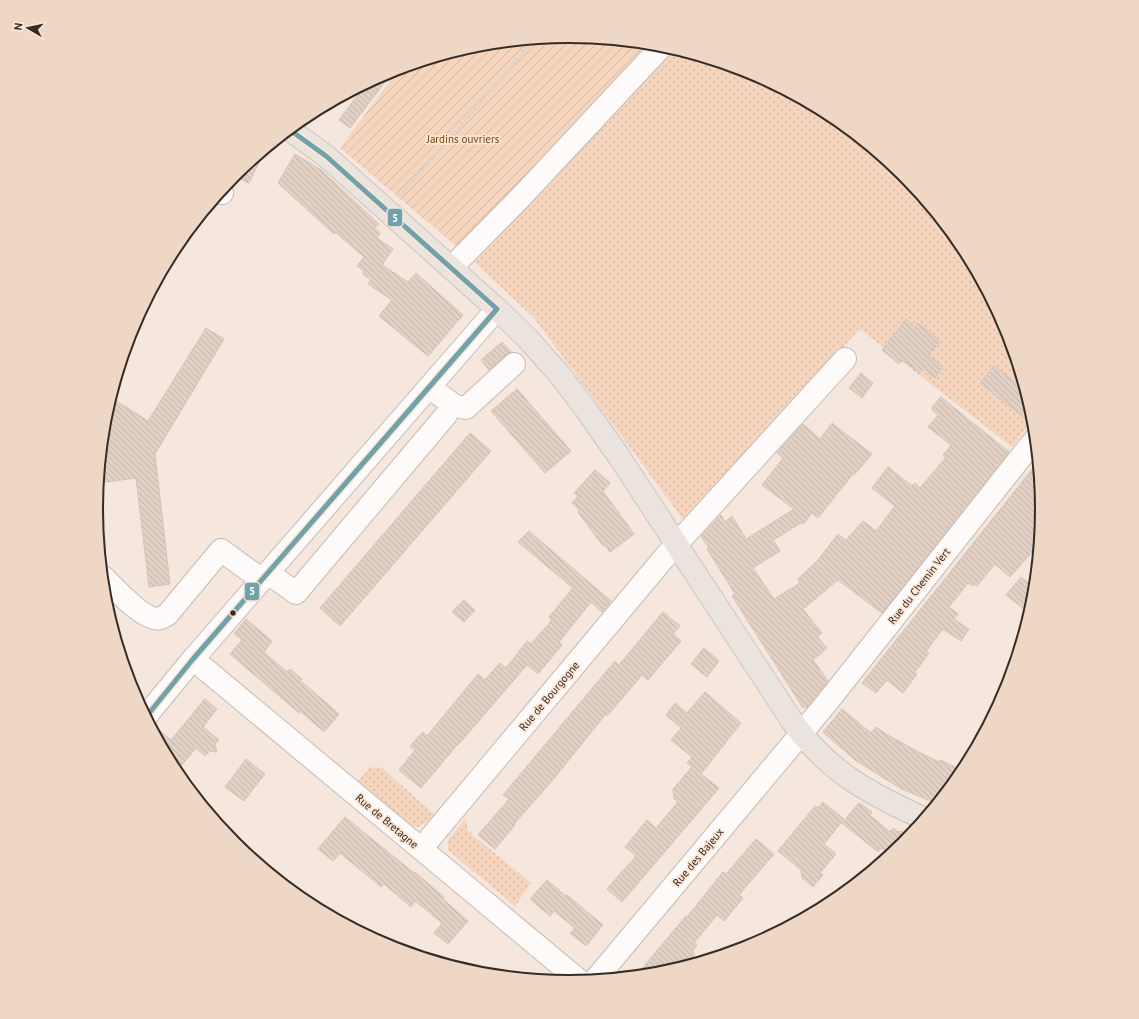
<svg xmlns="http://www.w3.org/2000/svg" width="1139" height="1019" viewBox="0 0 1139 1019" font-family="'PT Sans',sans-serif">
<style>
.grass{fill:url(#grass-dots)}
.garden{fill:url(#garden-furrows)}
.building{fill:url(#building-back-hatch);stroke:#cfc4bc}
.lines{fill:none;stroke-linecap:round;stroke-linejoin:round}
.minor-casing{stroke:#c6bbb4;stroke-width:24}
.major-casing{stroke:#cbc4bf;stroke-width:24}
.path{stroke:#d8d4d1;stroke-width:2.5;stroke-dasharray:3 2;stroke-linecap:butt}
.minor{stroke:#fefbfa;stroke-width:22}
.major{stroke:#eae3de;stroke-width:22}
.bus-1-casing{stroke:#ffe6d4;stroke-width:8}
.bus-1{stroke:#70a2ab;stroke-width:5}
.bus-dot{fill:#352c25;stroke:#ffe6d4;stroke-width:1.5}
.labels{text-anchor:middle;stroke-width:3.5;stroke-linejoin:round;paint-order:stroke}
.park-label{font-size:11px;fill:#79400a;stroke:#ffe6d4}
.street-label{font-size:11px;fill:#352c25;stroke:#ffe6d4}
.rim{fill:none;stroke:#352c25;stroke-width:2}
.line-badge{stroke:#ffe6d4;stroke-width:1.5}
.badge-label{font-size:11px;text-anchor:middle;font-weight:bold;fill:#fff}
</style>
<defs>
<pattern id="grass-dots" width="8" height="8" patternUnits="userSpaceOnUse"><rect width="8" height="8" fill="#f5d5be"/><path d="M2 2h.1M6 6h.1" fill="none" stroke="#d3b7a3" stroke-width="1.8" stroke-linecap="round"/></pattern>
<pattern id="garden-furrows" width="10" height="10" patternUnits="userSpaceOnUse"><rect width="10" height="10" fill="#f5d5be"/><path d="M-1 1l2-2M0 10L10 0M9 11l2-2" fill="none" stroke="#d3b7a3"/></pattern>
<pattern id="building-back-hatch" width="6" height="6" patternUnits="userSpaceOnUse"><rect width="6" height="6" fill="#e3d0c4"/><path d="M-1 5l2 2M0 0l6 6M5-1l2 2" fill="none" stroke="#c3b3a8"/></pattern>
</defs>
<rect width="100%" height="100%" fill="#f5e7de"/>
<path class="grass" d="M 673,48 L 751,72 L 833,116 L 904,175 L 963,247 L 1007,329 L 1034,418 L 1012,447 L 860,329 L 683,519 L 534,318 L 469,257 Z
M 376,767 L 382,768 L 434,814 L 427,822 L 418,827 L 409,825 L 357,782 L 369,768 Z
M 466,818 L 468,831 L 531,883 L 515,906 L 448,850 L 448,840 Z"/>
<path class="garden" d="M 570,36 L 662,45 L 469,257 L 340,148 L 399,69 L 477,45 Z"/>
<path class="building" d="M 393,71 L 350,128 L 339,120 L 366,84 Z
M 265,150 L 249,183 L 233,176 L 235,175 Z
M 295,154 L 321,170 L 379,224 L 375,228 L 380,233 L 377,238 L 393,249 L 382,265 L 408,282 L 416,273 L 463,315 L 428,356 L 379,316 L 392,300 L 368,284 L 371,280 L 363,274 L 364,271 L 357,266 L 364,257 L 335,232 L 334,234 L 278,183 Z
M 906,319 L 915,327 L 918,323 L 940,341 L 928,355 L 943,367 L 935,378 L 924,369 L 920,373 L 903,360 L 899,364 L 882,350 Z
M 206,328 L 224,339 L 155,454 L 170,584 L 149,587 L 136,478 L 99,483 L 105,417 L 107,411 L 115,400 L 148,421 Z
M 502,342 L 511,352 L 506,355 L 489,370 L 481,360 Z
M 994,366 L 1026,390 L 1034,417 L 1035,426 L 980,383 Z
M 861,373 L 873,383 L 862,398 L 849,388 Z
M 517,389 L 571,451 L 545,473 L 491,411 Z
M 941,397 L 1009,452 L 882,613 L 838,580 L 803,609 L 822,633 L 817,636 L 827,648 L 813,660 L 828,681 L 807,707 L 805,706 L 803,708 L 732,596 L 735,594 L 707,549 L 709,548 L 701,536 L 721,515 L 725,522 L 732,516 L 746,539 L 794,509 L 762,485 L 783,458 L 777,453 L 803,424 L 820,439 L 832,423 L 872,454 L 855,474 L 853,474 L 818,518 L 812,513 L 803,524 L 801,523 L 773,540 L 780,551 L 753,568 L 774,599 L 800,583 L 798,579 L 818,560 L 838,534 L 846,540 L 863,521 L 876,531 L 895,506 L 872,488 L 888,467 L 912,486 L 915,483 L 920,488 L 946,457 L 943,455 L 951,445 L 928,427 L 938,415 L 932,410 L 933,408 L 932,407 Z
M 470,433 L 491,451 L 340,626 L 320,608 Z
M 1038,462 L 1043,510 L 1040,543 L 1010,577 L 995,564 L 977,586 L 975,584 L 973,586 L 968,583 L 949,607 L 958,614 L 954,619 L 969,629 L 961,641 L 943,629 L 926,651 L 929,653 L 915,672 L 917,674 L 903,693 L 887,680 L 876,693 L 862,683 Z
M 595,470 L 610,483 L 603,491 L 634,534 L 610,552 L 605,545 L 603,546 L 578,512 L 579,510 L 572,503 L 578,496 L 574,493 Z
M 529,531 L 611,601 L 602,612 L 591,602 L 559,642 L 562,645 L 538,674 L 527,665 L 459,744 L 458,744 L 421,788 L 399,770 L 415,750 L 410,746 L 423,732 L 427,736 L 478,674 L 485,680 L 500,663 L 506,668 L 527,641 L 531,644 L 552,620 L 549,617 L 573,588 L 518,542 Z
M 1021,577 L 1035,589 L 1034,602 L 1030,614 L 1006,595 Z
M 464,600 L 475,610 L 464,622 L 452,612 Z
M 663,612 L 680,626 L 673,634 L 681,641 L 648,680 L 642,675 L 608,715 L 606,714 L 551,782 L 514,824 L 515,825 L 495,849 L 478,835 L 509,799 L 503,795 L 615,661 L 619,665 Z
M 246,619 L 272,641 L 264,652 L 287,672 L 290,669 L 302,679 L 300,680 L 339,714 L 324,732 L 300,711 L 299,713 L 230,654 L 242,640 L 234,634 Z
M 704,648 L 719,661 L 707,677 L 691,664 Z
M 705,692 L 741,723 L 701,774 L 719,788 L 622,902 L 607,889 L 636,856 L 625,847 L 647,820 L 656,828 L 678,802 L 674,799 L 673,789 L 692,767 L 687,763 L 692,757 L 671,740 L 681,728 L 666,715 L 675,703 L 687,713 Z
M 205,699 L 217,709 L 203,727 L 219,740 L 215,744 L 217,752 L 210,751 L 205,756 L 196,748 L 176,772 L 152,728 L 154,726 L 171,740 Z
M 842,709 L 871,733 L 876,727 L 886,734 L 915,750 L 939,762 L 940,760 L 964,771 L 937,804 L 900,788 L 855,760 L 823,732 Z
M 246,759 L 265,774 L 244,801 L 225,787 Z
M 823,802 L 844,819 L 824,844 L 836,854 L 820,873 L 823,875 L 813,887 L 802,878 L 801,870 L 778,851 L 815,806 L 818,808 Z
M 859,803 L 872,812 L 870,815 L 890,832 L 893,828 L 898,832 L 902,831 L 906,834 L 908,840 L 904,844 L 891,855 L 881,848 L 878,852 L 842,823 Z
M 345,817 L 414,873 L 415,872 L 444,897 L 443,899 L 468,921 L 448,944 L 434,933 L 442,923 L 415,901 L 411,907 L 384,884 L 381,887 L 340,853 L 333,861 L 318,849 Z
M 756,839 L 774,854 L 739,895 L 743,898 L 724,921 L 717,915 L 694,943 L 697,945 L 692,952 L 695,954 L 683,967 L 662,974 L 635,977 L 686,916 L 687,917 L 723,872 L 726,874 Z
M 547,880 L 566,896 L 567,895 L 603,925 L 586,946 L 570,933 L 575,928 L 554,911 L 550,916 L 530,899 Z"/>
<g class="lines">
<g class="minor-casing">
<path id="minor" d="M 220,192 L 222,193
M 451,268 L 520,198 L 663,45
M 429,387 L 455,406 L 466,408 L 514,364
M 268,573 L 296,593 L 446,415
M 103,577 C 114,587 145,623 161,618 C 163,617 165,616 167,615 L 221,550 L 262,580
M 193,659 L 581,982
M 146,717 L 151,710 L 193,659 L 497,309
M 421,849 L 664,558 L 845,359
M 595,980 L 825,705 L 1036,438"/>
</g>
<g class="major-casing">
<path id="major" d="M 290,130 L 326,156 L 497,309 L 528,339 L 559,374 L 585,408 L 620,458 L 792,721 C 828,772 870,794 925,819"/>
</g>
<path class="path" d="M 399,197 L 535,39"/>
<use href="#minor" class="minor"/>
<use href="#major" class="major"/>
<g class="bus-1-casing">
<path id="bus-1" d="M 290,130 L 326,156 L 497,309
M 146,717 L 193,659 L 497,309"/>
</g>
<use href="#bus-1" class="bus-1"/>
</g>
<circle class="bus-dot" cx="233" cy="613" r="3.5"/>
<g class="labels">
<g class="park-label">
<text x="463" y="143">Jardins ouvriers</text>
</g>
<g class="street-label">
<text transform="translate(919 586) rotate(-52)" y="4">Rue du Chemin Vert</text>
<text transform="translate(549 696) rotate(-50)" y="4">Rue de Bourgogne</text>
<text transform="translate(387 821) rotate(40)" y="4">Rue de Bretagne</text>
<text transform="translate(698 857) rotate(-50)" y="4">Rue des Bajeux</text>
</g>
</g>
<path d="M0 0H1139V1019H0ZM103 509a466 466 0 1 1 932 0a466 466 0 1 1-932 0Z" fill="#efd7c6" fill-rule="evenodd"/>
<path class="rim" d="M103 509a466 466 0 1 1 932 0a466 466 0 1 1-932 0Z"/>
<g class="line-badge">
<rect x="387" y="208" width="16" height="19" rx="4" fill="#70a2ab"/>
<rect x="244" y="582" width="16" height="19" rx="4" fill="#70a2ab"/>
</g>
<g class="badge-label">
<text x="395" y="222">5</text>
<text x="252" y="595">5</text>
</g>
<g transform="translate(28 28) rotate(279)" stroke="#ffe6d4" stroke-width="3" paint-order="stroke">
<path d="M0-3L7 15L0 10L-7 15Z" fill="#352c25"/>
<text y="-6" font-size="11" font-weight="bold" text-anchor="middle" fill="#352c25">N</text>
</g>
</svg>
